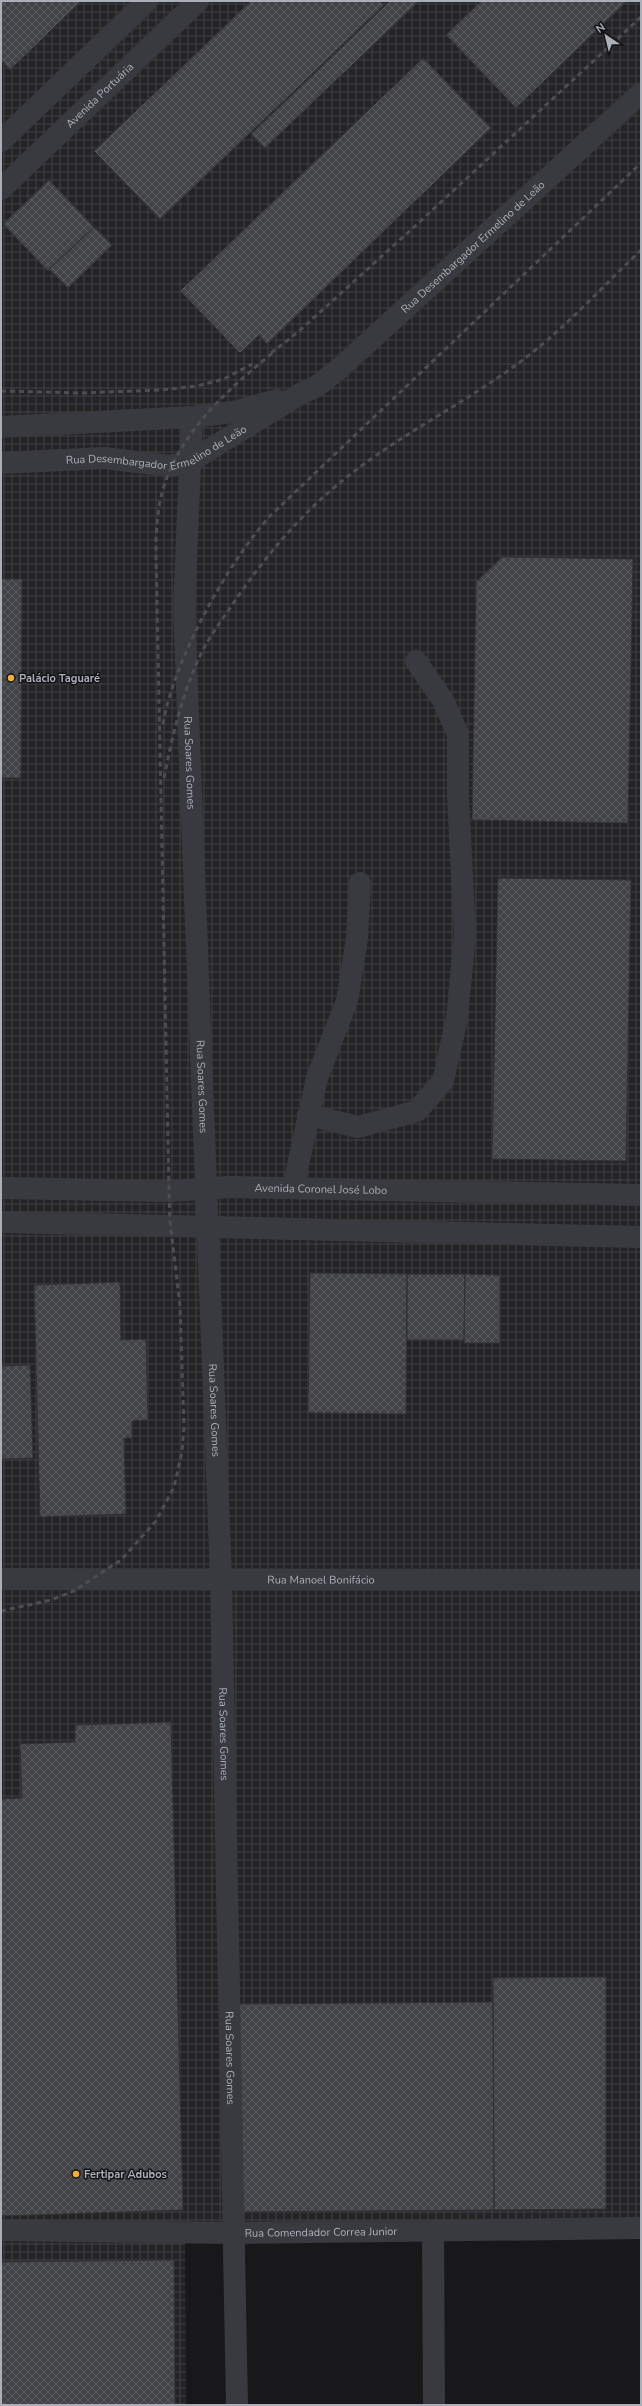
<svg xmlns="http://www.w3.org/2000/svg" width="642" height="2406" viewBox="0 0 642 2406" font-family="'Nunito Sans',sans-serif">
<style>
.industrial{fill:url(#industrial-grid)}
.building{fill:url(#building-cross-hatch);stroke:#323236}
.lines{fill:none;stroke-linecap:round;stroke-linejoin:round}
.minor{stroke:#393a3f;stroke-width:22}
.rail{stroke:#4c4e54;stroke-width:3;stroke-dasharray:5 4;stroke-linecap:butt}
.poi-dot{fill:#f8af32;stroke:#131315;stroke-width:1.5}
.labels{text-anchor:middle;stroke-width:3;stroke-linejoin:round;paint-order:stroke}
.street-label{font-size:11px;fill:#aaafba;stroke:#131315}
.poi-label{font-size:11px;font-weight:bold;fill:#aaafba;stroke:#131315;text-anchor:start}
</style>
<defs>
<pattern id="industrial-grid" width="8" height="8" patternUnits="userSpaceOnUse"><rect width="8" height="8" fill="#242427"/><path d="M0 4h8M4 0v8" fill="none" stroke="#414144"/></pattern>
<pattern id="building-cross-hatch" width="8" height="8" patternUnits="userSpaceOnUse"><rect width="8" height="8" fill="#424347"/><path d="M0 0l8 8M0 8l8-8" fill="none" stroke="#5b5c5f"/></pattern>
</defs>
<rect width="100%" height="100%" fill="#18181a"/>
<path class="industrial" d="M 1,1 L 641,1 L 641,2222 L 185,2233 L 186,2405 L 1,2405 Z"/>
<path class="building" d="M 1,1 L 81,1 L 10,70 L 1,60 Z
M 251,1 L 380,1 L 384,5 L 160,219 L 94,151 Z
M 390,1 L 419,1 L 265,148 L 251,134 Z
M 481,1 L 627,1 L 516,108 L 446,35 Z
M 423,58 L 491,128 L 267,344 L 259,335 L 240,353 L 180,291 Z
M 49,180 L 94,227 L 48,271 L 3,224 Z
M 94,227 L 112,245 L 68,288 L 49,269 Z
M 502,557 L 633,559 L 628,823 L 472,820 L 476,582 Z
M 1,579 L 22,579 L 21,778 L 1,778 Z
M 498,878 L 631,880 L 626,1161 L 492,1159 Z
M 310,1273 L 407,1274 L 406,1414 L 308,1413 Z
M 407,1274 L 465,1274 L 464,1340 L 407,1340 Z
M 465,1274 L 500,1275 L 500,1343 L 464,1343 Z
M 120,1282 L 121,1340 L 146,1339 L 148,1420 L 132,1421 L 132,1438 L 124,1438 L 126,1514 L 40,1517 L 34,1285 Z
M 30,1365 L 33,1458 L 1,1459 L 1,1366 Z
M 171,1722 L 183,2210 L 1,2216 L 1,1799 L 22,1798 L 20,1744 L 75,1742 L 75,1725 Z
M 606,1977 L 606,2209 L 494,2210 L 493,1978 Z
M 493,2002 L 494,2210 L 233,2212 L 232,2004 Z
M 174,2260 L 175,2405 L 1,2405 L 1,2262 Z"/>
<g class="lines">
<g class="minor">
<path d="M 1,141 L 147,1"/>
<path id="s1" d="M 1,189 L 198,1"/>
<path id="s2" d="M 192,417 L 184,609 L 221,1578 L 237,2405"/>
<path d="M 1,427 L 192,417 L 233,412 L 277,400"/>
<path id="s3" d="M 1,463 L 104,458 L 171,466 L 191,461 L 300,394 L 317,386 L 340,368 L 641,93"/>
<path d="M 308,1115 L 358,1127 L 417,1111 L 443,1081 L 457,1018 L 465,934 L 458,796 L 458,734 L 444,702 L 416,661"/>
<path id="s4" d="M 1,1188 L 169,1191 L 229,1187 L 641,1195"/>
<path d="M 293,1188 L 317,1078 L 347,1001 L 357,938 L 360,883"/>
<path d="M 1,1222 L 641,1237"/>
<path id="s5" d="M 1,1579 L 641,1580"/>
<path id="s6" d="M 1,2230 L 232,2233 L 641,2228"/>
<path d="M 433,2231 L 434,2405"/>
</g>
<path class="rail" d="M 271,353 L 298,332 L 413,228 L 641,17
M 1,391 L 81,393 L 160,390 L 197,386 L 224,379 L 252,364
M 163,724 C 174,659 227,564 270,516 L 641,163
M 164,778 C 172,738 181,697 199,658 C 207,640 219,624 230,608 C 265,556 305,508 356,470 C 406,432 462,404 513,367 C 559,335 600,289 641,250
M 1,1611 L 51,1600 L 74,1591 L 121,1560 L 156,1521 L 174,1487 L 182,1452 L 184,1427 L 180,1306 L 170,1221 L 169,1191 L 157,604 C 157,575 154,544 158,515 C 165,445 223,393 275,351"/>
</g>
<g class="poi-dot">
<circle cx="11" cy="678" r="4"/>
<circle cx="76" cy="2174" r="4"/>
</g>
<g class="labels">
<g class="street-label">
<text dy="4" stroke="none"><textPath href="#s1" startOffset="136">Avenida Portuária</textPath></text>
<text dy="4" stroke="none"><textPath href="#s3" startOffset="547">Rua Desembargador Ermelino de Leão</textPath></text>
<text dy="4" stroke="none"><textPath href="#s3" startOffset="160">Rua Desembargador Ermelino de Leão</textPath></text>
<text dy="4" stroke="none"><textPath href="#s2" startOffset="346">Rua Soares Gomes</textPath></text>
<text dy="4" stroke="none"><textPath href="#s2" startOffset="670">Rua Soares Gomes</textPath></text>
<text dy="4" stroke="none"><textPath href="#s4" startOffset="320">Avenida Coronel José Lobo</textPath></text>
<text dy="4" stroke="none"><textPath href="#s2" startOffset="994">Rua Soares Gomes</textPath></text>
<text dy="4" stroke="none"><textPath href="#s5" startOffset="320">Rua Manoel Bonifácio</textPath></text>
<text dy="4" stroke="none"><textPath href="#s2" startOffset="1318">Rua Soares Gomes</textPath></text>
<text dy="4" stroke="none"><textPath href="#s2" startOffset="1642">Rua Soares Gomes</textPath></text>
<text dy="4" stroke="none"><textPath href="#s6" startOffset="320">Rua Comendador Correa Junior</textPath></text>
</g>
<g class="poi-label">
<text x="19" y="682">Palácio Taguaré</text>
<text x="84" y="2178">Fertipar Adubos</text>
</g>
</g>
<rect width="642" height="2406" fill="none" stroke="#aaafba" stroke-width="4"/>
<g transform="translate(606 36) rotate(325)" stroke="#131315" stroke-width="3" paint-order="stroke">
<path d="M0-3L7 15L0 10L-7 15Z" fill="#aaafba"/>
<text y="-6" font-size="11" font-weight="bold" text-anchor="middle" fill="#aaafba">N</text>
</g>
</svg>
